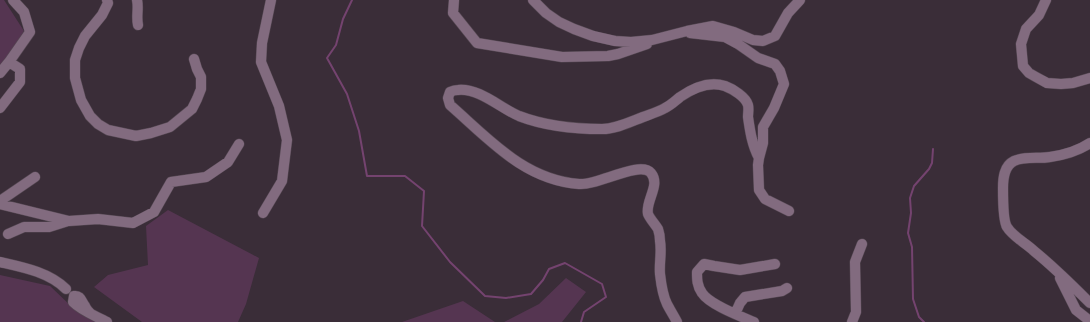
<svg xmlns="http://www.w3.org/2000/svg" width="1090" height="322" viewBox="0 0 1090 322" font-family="'DejaVu Sans',sans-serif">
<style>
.green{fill:#553551}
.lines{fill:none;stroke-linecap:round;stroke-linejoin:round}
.stream{stroke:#74436f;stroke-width:2}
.minor-casing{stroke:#564954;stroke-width:11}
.minor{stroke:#826b7f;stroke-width:10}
</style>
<rect width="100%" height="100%" fill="#3a2d38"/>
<path class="green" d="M 0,0 L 4,0 L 24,31 L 0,71 Z
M 168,210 L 259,258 L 246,304 L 238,322 L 142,322 L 94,287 L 108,275 L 148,265 L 146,226 Z
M 0,275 L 50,286 L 72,307 L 100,322 L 0,322 Z
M 566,278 L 586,292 L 562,322 L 504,322 L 539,304 Z
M 463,301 L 495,322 L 402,322 Z"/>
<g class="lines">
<path class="stream" d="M 352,0 L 343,19 L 336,45 L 327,58 L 347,94 L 359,131 L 367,176 L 405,176 L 424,191 L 422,226 L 450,262 L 485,296 L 506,298 L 531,294 L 543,280 L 549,269 L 565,263 L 602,284 L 606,297 L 584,312 L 581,322
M 924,322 L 919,317 L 913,299 L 912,247 L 908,233 L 911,213 L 910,198 L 914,186 L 929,169 L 932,163 L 933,149"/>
<g class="minor-casing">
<path id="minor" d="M 107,0 L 108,3 L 102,15 L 85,36 L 79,48 L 75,60 L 75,78 L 81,100 L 90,116 L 98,124 L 108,130 L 136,136 L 151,133 L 170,127 L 192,109 L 197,99 L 201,89 L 201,77 L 197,69 L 194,59
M 137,0 C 139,8 136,16 138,25
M 454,0 L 453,13 L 477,43 L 562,57 L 608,56 L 618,54 L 647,44
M 533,0 L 546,13 L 559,22 L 574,29 L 593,36 L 615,41 L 631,42 L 652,40 L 687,31 L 713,26 L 734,32 L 753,40 L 763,41 L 775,36 L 788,13 L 800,0
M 1046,0 L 1039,15 L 1026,29 L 1021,44 L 1023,66 L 1029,73 L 1036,77 L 1047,83 L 1061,84 L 1073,83 L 1090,78
M 690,33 L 725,37 L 738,44 L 758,58 L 775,64 L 780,71 L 784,84 L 774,108 L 763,127 L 763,143 L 759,158 L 758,165 L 759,190 L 765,199 L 789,211
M 0,73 L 9,62 L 30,32 L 24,12 L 13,0
M 0,108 L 20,82 L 20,69 L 9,62
M 1090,143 C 1078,151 1064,155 1050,157 C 1039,159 1024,156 1014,161 C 1004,166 1003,178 1003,188 C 1003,196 1003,221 1007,227 C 1013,237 1026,243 1034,251 C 1054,267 1072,285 1090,303
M 0,201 L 35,177
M 0,204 L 69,221 L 98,219 L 133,223 L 154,212 L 171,182 L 206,177 L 228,162 L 239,144
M 263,213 L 282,181 L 287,140 L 279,106 L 261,62 L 262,43 L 271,0
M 8,234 L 24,227 L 49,227 L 68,221
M 0,262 C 22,267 49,272 66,289
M 1060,278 L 1076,310 L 1090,321
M 91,314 C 89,312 86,309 85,306 C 81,301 81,295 74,296 L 73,302 C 82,311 96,316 107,322
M 735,314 L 740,303 L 745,297 L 782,291 L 787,288
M 677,322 C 674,316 670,310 667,304 C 663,296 661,283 660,274 C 659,263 662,252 660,241 C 660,237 659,232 658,229 C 655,224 650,219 648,214 C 645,201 661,185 651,173 C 640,160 597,186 579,184 C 524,180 489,139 450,105 L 448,98 L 450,92 C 452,91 456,90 458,90 C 480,88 500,108 519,116 C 545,126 575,129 602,129 C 616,129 630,122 643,117 C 651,114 658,112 665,108 C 671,105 675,101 680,97 C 693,88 710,81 725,86 C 733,89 746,97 748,105 C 749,109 748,113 748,117 C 750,131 752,145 759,158
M 754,322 C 740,316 710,305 702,293 C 697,286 697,279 697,272 L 704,264 L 714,266 L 740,270 L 775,264
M 852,322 L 856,312 L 855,262 L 862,244"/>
</g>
<use href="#minor" class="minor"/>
</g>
</svg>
